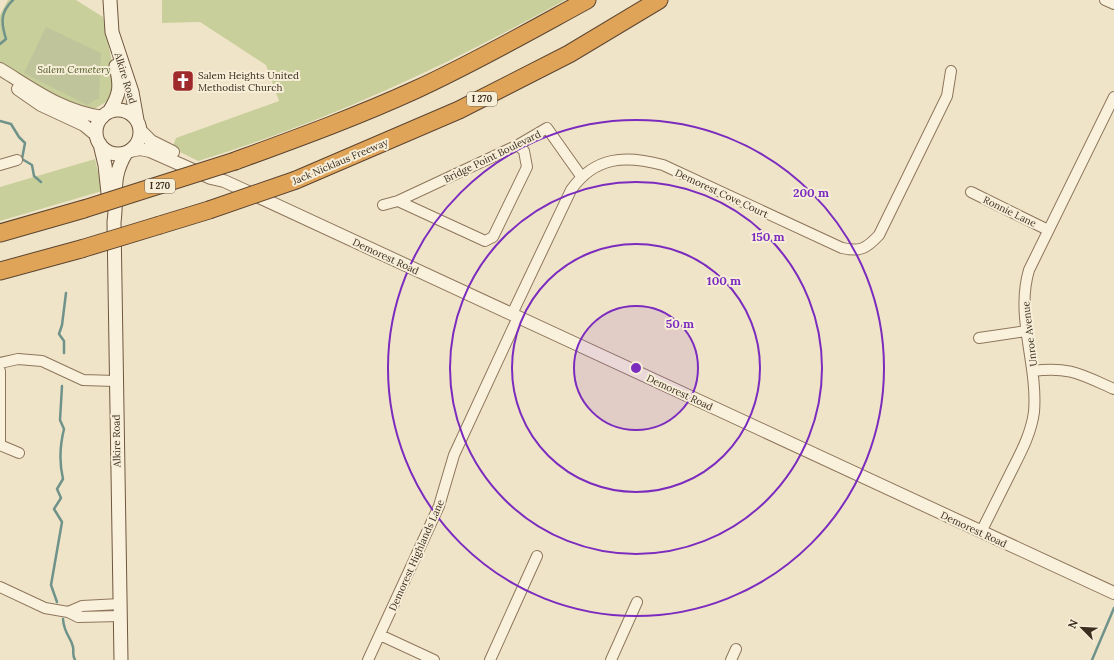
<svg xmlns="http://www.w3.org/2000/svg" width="1114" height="660" viewBox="0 0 1114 660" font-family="Lora,serif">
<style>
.green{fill:#c9cf9b}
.cemetery{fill:#bfc49a}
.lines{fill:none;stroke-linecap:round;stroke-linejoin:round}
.stream{stroke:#6f938a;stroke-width:2.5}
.minor-casing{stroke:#8d765c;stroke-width:12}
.tertiary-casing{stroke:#8d765c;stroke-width:14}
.secondary-casing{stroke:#6f573f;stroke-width:15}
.motorway-casing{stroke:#5b4430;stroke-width:19}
.minor{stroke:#faf1dc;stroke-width:10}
.tertiary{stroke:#faf1dc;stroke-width:12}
.secondary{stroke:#faf1dc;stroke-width:13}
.motorway{stroke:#e0a458;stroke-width:17}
.motorway-bridge-casing{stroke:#5b4430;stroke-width:19;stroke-linecap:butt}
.motorway-bridge{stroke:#e0a458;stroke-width:17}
.ring{fill:none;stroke:#7b2cbf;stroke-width:2}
.labels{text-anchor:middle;stroke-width:4;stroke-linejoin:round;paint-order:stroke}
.shield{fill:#f7eed8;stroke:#756857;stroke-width:1}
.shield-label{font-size:9px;font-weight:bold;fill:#3d2e20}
.park-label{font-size:10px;font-style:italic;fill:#4d5a26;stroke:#f7eed8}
.poi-label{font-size:10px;fill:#3d2e20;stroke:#f7eed8;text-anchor:start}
.street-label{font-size:10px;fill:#3d2e20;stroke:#f7eed8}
.centre{fill:#7b2cbf;stroke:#f7eed8;stroke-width:2}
.ring-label{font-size:12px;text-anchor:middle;font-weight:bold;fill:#7b2cbf;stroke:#f7eed8;stroke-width:4;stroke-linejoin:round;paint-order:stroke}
</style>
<rect width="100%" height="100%" fill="#f0e4c8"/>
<path class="green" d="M 8,0 L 76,0 L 103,17 L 114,73 L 113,90 L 106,102 L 96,108 L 80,108 L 0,67 L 0,15 Z
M 162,0 L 565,0 C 448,65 326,122 198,161 L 172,148 L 176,138 L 279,101 L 266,65 L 200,22 L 162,23 Z
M 95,159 L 102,191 L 0,221 L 0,187 Z"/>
<path class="cemetery" d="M 46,27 L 101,53 L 99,98 L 87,105 L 24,73 Z"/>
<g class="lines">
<path class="stream" d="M 0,44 L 6,39 C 1,23 0,12 13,0
M 0,121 L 11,124 L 19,137 L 25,143 L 22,159 L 32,165 L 34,176 L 41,182
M 64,353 L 64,341 L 59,334 L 62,325 L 66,293
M 57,602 L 51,585 L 62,522 L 54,509 L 61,498 L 57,489 L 63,479 C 59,462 60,445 64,429 L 60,420 L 62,386
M 63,619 C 64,634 71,637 73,647 C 74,652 72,655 75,660
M 1092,660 L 1114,608"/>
<g class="minor-casing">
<path id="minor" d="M 1105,0 L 1114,4
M 0,165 L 17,160
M 971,192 L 1048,230
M 398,201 L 485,241 L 493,237 L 527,167 L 524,151 L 518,145
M 383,205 L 398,201 L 518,145 L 547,128 L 581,176
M 512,314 L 571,190 C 595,156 625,155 663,165 L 842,248 C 860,252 866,249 879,235 L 947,96 L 951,71
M 979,338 L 1026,331
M 0,363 L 18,359 L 42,361 L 83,380 L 115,381
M 0,371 L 0,445 L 19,453
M 1033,371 C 1069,366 1082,375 1114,389
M 981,532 C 991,512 1001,492 1011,472 C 1021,452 1031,434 1034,412 C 1038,364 1015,317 1029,270 L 1114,97
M 0,587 L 45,608 L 68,612 L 78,617 L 120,616
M 68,612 L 82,606 L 120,604
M 380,635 L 434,660
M 368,660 L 439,506 L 454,455 L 518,317
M 490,660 L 537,556
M 611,660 L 637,602
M 731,660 L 736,649"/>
</g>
<g class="tertiary-casing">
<path id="tertiary" d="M 0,69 C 33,89 63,112 103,117
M 18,89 L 41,105 L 84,125 L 96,135
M 140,130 L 151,141 L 173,152
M 130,151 L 140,149 L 150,151 L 211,178 L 224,181 L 246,191 L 1114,593"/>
</g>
<g class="secondary-casing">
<path id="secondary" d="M 110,0 L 112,32 L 132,92 L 137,120
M96 132a22 22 0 1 1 44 0a22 22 0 1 1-44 0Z
M 109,112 C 120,94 121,87 116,66
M 100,144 L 105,165 L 108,193
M 121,660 L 114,222 C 118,193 110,180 126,153"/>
</g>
<g class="motorway-casing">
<path id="motorway" d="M 235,161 C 295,139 356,117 415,90 C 474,63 530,31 587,0
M 296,180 L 459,110 L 569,54 L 659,0
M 160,225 L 209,210
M 0,233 L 84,209
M 0,271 L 81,249"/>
</g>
<use href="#minor" class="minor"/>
<use href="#tertiary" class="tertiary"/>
<use href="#secondary" class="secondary"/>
<use href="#motorway" class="motorway"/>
<g class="motorway-bridge-casing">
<path id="motorway-bridge" d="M 84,209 L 235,161
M 209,210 L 296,180
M 81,249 L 160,225"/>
</g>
<use href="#motorway-bridge" class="motorway-bridge"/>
</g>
<circle cx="636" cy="368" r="62" fill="#7b2cbf" fill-opacity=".12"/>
<g class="ring">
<circle cx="636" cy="368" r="62"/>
<circle cx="636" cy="368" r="124"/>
<circle cx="636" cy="368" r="186"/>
<circle cx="636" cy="368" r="248"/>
</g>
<defs>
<g id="church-square" transform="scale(1.15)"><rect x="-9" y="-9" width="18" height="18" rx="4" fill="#9e2a2b" stroke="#f7eed8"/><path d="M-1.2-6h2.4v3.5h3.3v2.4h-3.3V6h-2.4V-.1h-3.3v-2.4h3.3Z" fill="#fff"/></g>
</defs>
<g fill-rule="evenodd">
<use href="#church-square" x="183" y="81"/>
</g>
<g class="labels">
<g class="shield">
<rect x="467" y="92" width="30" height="14" rx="3"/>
<rect x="145" y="179" width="30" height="14" rx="3"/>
</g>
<g class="shield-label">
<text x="482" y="102">I 270</text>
<text x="160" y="189">I 270</text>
</g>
<g class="park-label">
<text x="74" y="73">Salem Cemetery</text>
</g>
<g class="poi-label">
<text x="198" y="79">Salem Heights United<tspan x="198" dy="12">Methodist Church</tspan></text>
</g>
<g class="street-label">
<text transform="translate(126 78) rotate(73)" y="4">Alkire Road</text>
<text transform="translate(492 156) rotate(-26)" y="4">Bridge Point Boulevard</text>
<text transform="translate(340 161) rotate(-23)" y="4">Jack Nicklaus Freeway</text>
<text transform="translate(722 193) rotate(25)" y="4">Demorest Cove Court</text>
<text transform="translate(1010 211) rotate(26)" y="4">Ronnie Lane</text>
<text transform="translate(386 256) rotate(25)" y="4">Demorest Road</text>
<text transform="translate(1029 334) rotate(-97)" y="4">Unroe Avenue</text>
<text transform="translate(680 392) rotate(25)" y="4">Demorest Road</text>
<text transform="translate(116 441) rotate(-91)" y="4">Alkire Road</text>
<text transform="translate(974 529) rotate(25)" y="4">Demorest Road</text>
<text transform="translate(416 555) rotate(-66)" y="4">Demorest Highlands Lane</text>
</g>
</g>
<circle cx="636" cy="368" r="6" class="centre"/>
<g class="ring-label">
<text x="811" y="197">200 m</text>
<text x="768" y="241">150 m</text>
<text x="724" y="285">100 m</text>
<text x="680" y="328">50 m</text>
</g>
<g transform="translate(1082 628) rotate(294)" stroke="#f7eed8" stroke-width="3" paint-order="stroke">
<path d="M0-3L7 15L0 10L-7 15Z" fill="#3d2e20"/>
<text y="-6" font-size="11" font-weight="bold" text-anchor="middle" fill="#3d2e20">N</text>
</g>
</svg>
